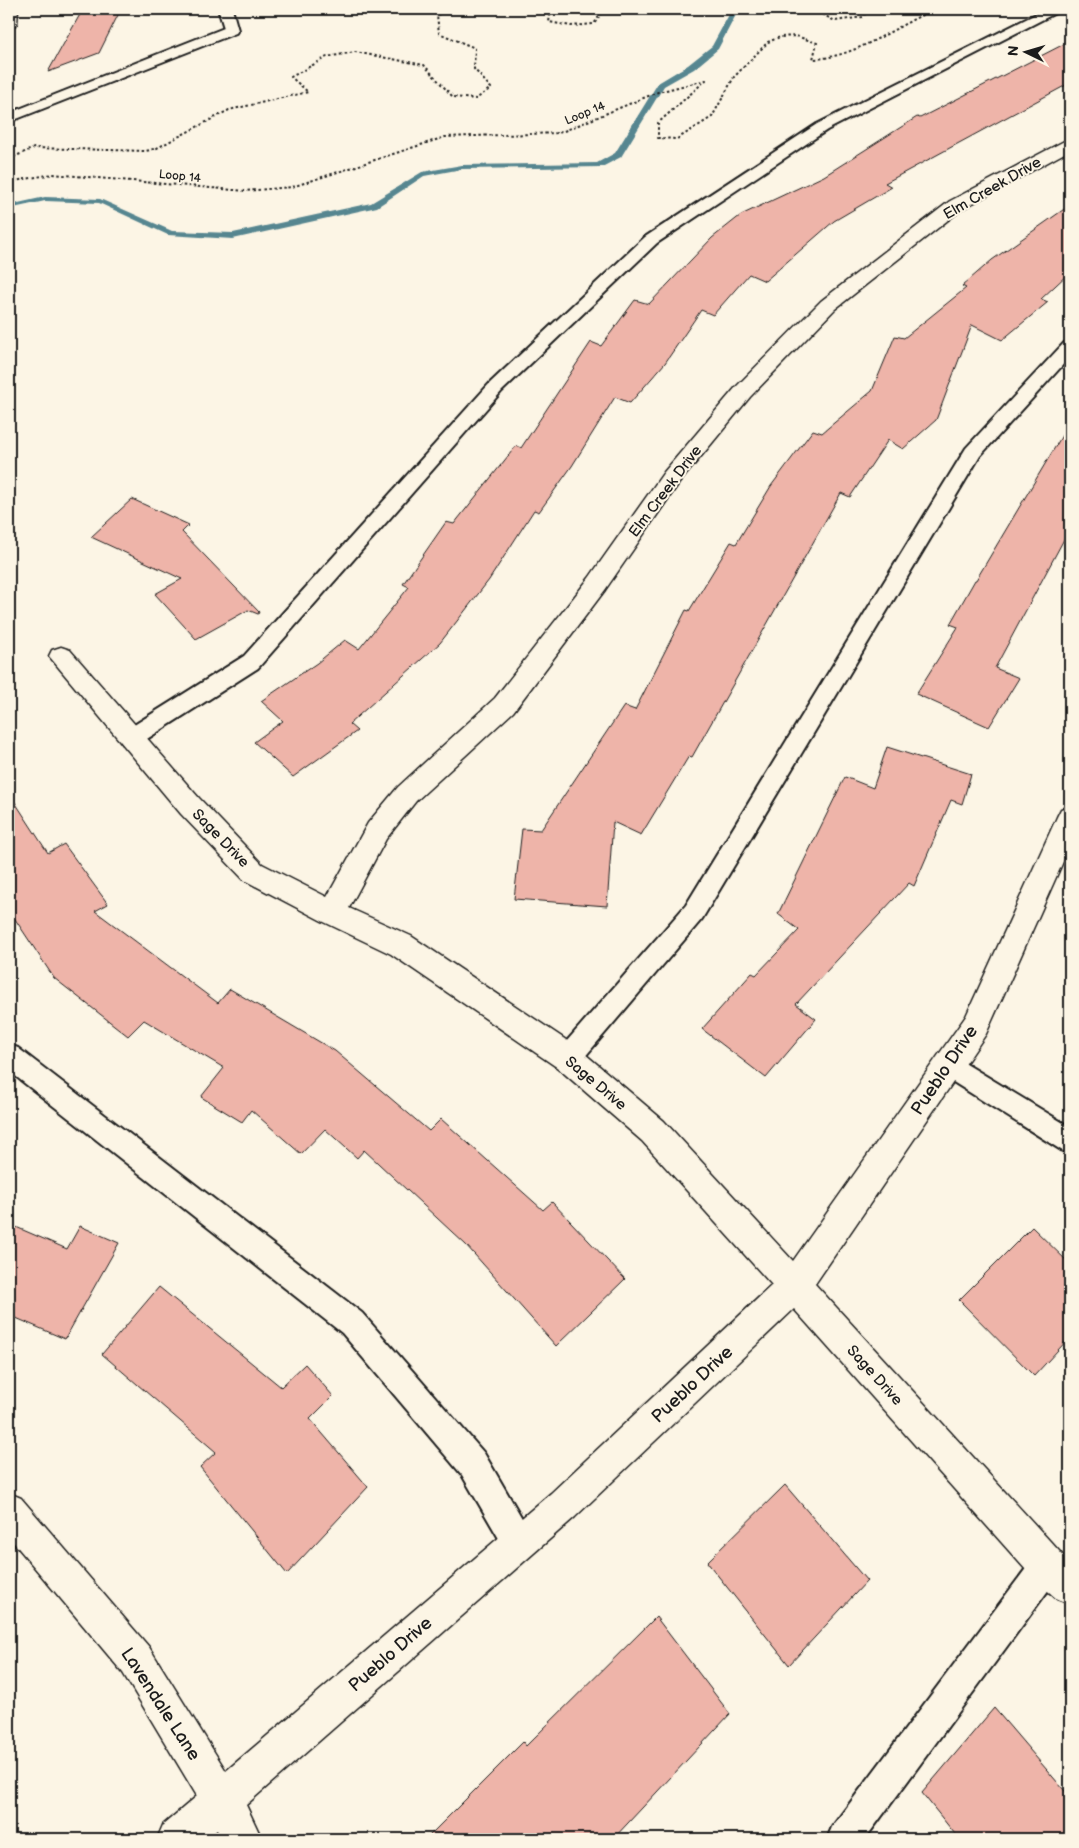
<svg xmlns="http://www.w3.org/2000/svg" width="1079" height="1848" viewBox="0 0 1079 1848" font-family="'Balsamiq Sans',sans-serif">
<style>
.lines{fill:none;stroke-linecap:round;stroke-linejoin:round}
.stream{fill:#578690;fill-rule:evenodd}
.building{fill:#eeb4a9;stroke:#1c1c1c}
.lane-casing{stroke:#1c1c1c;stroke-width:4}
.street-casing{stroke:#1c1c1c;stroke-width:3}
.path{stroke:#1c1c1c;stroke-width:2;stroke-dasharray:2.5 2.5;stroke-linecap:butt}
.lane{fill:#fcf5e5;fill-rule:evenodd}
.street{fill:#fcf5e5;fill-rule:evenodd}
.labels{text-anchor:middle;stroke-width:4;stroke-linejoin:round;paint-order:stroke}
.far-street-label{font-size:12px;fill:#1c1c1c;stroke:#fcf5e5}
.street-label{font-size:15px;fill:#1c1c1c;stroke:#fcf5e5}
.near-street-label{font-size:18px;fill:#1c1c1c;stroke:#fcf5e5}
</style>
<rect width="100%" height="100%" fill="#fcf5e5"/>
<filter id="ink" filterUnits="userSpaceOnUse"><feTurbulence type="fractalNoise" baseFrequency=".02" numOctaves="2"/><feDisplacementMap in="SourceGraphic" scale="10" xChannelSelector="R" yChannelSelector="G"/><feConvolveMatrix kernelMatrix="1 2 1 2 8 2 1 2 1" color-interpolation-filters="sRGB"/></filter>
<g filter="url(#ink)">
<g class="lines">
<path class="stream" d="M 732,9 L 739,9 L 718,49 L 694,69 L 664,86 L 621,157 L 602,167 L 462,169 L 424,176 L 377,207 L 233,239 L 168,235 L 99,203 L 45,201 L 9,209 L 9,205 L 45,197 L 100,199 L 172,231 L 233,233 L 371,203 L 422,172 L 462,165 L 597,163 L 615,153 L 658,83 L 688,65 L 712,46 Z"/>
</g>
<path class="building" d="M 83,9 L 121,9 L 99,53 L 48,72 Z
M 1070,41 L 1070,83 L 885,183 L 892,187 L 834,221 L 765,281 L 749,274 L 713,315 L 701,310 L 665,363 L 630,403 L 615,397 L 572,466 L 539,512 L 534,510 L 489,580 L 440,643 L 349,724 L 357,731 L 293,777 L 254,742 L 283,721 L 261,701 L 317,663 L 345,640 L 359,649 L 409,587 L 403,584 L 446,522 L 454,524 L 516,446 L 521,448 L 591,342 L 601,346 L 635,300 L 649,304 L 712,238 L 741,215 L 824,176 L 917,117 L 920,118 Z
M 1070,205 L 1070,272 L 1041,299 L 1048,302 L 1002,340 L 972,325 L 936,420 L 903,449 L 888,440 L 850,497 L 841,493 L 692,757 L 689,756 L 641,835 L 613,822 L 607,906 L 514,899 L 522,829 L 541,830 L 624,706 L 635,710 L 686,610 L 689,611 L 731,542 L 736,544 L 771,486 L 813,430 L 822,433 L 872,391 L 895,336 L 904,338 L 966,288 L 962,286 L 992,260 Z
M 1070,422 L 1070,528 L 995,668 L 1019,678 L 989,727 L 916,694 L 958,627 L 950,624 L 975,580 L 976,580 Z
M 132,499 L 189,525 L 182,532 L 259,612 L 258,614 L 248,610 L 196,639 L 155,594 L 182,579 L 91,537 Z
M 887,747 L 971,774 L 962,804 L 951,800 L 914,886 L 909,883 L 796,1004 L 816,1019 L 766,1078 L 702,1029 L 752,973 L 756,975 L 799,930 L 778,914 L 845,777 L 873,788 Z
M 9,793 L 48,853 L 64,844 L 108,904 L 95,911 L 218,1003 L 230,989 L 335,1051 L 429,1131 L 441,1119 L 543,1210 L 552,1202 L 625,1279 L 556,1346 L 466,1245 L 364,1150 L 357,1158 L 325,1129 L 301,1154 L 251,1110 L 242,1122 L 201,1097 L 224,1068 L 144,1020 L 128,1036 L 54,978 L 9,910 Z
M 9,1224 L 67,1249 L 80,1226 L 119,1243 L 65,1339 L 9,1315 Z
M 1032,1227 L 1070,1264 L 1070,1337 L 1034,1376 L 959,1300 Z
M 159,1287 L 281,1387 L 305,1364 L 333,1396 L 310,1419 L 368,1487 L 287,1574 L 200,1467 L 216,1452 L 102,1354 Z
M 785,1485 L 867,1581 L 789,1665 L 707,1562 Z
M 656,1617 L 730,1714 L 613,1839 L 426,1839 L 523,1742 L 526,1746 Z
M 994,1708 L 1070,1797 L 1070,1839 L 959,1839 L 922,1793 Z"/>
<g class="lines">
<g class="lane-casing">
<path id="lane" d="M 218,9 L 232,9 L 238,30 L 236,33 L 9,122 L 9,113 L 224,28 Z
M 1046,9 L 1063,9 L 827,130 L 657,243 L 502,391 L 258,668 L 139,744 L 131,747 L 123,744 L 120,738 L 123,732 L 244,656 L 490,383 L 645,237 L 817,124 Z
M 1070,342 L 1070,357 L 980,456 L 702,919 L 577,1066 L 568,1070 L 559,1066 L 555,1058 L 559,1050 L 686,905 L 966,448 L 1064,343 Z
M 9,1045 L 18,1048 L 362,1313 L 484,1453 L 530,1532 L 534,1543 L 530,1554 L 519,1558 L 508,1554 L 462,1475 L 342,1333 L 9,1071 Z
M 948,1053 L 1070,1127 L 1070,1153 L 1061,1150 L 939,1073 L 935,1065 L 939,1057 Z
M 1047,1551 L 1058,1555 L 1062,1566 L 1058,1577 L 865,1839 L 827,1839 L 832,1827 L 1036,1555 Z"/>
</g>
<g class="street-casing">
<path id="street" d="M 9,9 L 18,9 L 17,24 L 9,29 Z
M 1070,138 L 1070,150 L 962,209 L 835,309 L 750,397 L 680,482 L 605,590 L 513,712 L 416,801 L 386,839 L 349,908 L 411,936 L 578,1048 L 664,1121 L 793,1261 L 966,1016 L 1057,817 L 1061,809 L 1070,806 L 1070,846 L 986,1034 L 815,1284 L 1070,1563 L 1070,1604 L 1057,1599 L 1034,1579 L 794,1309 L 575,1517 L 246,1805 L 262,1839 L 221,1839 L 217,1830 L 206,1839 L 157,1839 L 163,1825 L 197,1796 L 123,1673 L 9,1537 L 9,1493 L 21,1498 L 149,1647 L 226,1771 L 551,1493 L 772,1285 L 642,1141 L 558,1068 L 391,954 L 322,921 L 244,880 L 181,814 L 49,656 L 52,650 L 61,647 L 70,650 L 199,798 L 262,864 L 327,897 L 368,823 L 398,787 L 495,698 L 589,578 L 664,472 L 736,387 L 821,301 L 950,201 Z"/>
</g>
<path class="path" d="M 551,9 L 549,22 L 571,26 L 594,24 L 604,9
M 772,9 L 775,13 L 781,9
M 818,9 L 816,11 L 835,21 L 863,17 L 868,9
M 9,159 L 34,148 L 146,151 L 157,148 L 229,110 L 308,92 L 291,77 L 327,57 L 355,52 L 424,65 L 453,97 L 476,99 L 491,88 L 474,69 L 475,48 L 439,33 L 437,15 L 448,9
M 9,182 L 53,174 L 245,191 L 292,187 L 445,137 L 559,133 L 658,92 L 706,80 L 658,123 L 658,138 L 677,139 L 712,117 L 734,77 L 768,42 L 780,37 L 796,36 L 817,43 L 813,59 C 858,57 895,26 935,9"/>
<use href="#lane" class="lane"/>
<use href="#street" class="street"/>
</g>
</g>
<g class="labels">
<g class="far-street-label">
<text transform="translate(585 113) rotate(-22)" y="4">Loop 14</text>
<text transform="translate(180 176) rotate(6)" y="4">Loop 14</text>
</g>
<g class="street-label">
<text transform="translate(992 188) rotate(-30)" y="5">Elm Creek Drive</text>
<text transform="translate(665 491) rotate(-53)" y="5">Elm Creek Drive</text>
<text transform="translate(221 838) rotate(46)" y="5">Sage Drive</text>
<text transform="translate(596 1083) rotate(40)" y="5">Sage Drive</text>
<text transform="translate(875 1375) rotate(48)" y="5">Sage Drive</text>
</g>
<g class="near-street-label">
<text transform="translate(944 1070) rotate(-56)" y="6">Pueblo Drive</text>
<text transform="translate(692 1384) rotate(-43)" y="6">Pueblo Drive</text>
<text transform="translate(390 1654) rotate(-41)" y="6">Pueblo Drive</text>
<text transform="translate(161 1704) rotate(57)" y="6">Lavendale Lane</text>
</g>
</g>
<rect width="1079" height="1848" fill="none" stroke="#fcf5e5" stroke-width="30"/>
<rect x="15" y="15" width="1049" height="1818" fill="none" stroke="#1c1c1c" stroke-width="2" filter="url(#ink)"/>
<g transform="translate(1026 52) rotate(275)" stroke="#fcf5e5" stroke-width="4" paint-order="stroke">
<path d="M0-4L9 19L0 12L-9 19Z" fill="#1c1c1c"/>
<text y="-8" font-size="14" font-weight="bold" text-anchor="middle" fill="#1c1c1c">N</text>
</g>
</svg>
